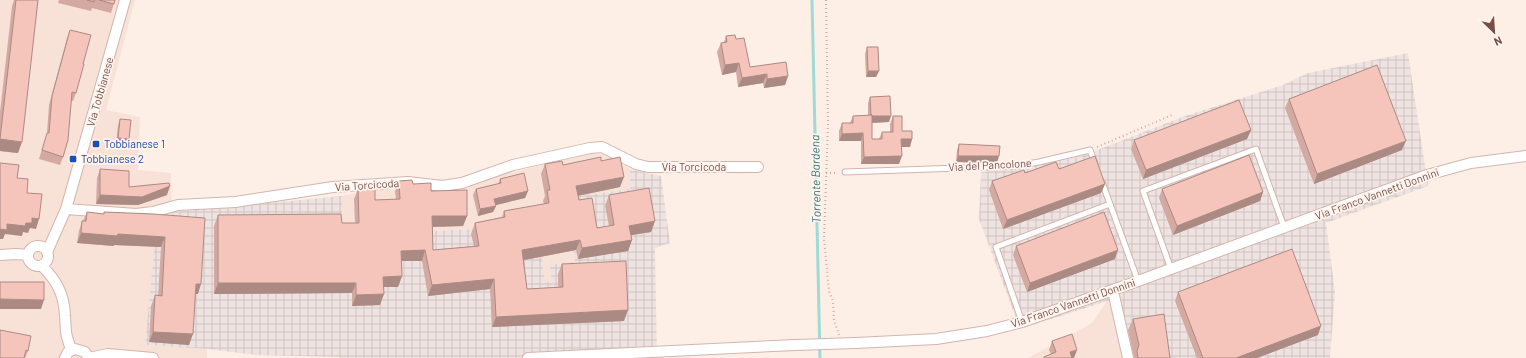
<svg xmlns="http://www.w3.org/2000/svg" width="1526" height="358" viewBox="0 0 1526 358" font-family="Barlow,sans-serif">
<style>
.residential{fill:#f8e1d7}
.industrial{fill:url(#industrial-grid)}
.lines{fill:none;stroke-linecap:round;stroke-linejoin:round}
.stream{stroke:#9edbd6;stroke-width:3}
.service-casing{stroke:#d3b5ae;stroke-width:7}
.minor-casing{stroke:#d3b5ae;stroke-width:12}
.path{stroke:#daa79e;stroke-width:2;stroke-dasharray:1 3;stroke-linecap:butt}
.service{stroke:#fff;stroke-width:5}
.minor{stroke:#fff;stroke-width:10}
.minor-bridge-casing{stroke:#d3b5ae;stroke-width:12;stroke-linecap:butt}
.minor-bridge{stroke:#fff;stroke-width:10}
.wall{fill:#d3a9a2}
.shaded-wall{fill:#ac8a84}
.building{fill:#f5c5bc;stroke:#ac8a84}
.transit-dot{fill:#1a4fb4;stroke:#fff4ee;stroke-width:1.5}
.labels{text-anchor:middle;stroke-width:3.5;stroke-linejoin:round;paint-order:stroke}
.street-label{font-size:11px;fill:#794e49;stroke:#fff4ee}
.transit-label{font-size:11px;fill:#164399;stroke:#fff4ee;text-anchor:start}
.water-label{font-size:12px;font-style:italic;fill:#387773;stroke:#fff4ee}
</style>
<defs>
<pattern id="industrial-grid" width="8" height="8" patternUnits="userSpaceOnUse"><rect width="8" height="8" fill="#eee3e0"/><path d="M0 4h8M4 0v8" fill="none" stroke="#d0c4c2"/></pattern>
</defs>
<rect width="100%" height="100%" fill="#feefe6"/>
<path class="residential" d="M 0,0 L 135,0 L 106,110 L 140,117 L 138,170 L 171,173 L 172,219 L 145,345 L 207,349 L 207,358 L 0,358 Z
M 587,154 L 603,154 L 630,169 L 630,189 L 575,262 L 552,282 L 545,282 L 473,229 L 433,231 L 433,218 L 342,231 L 342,196 L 374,190 L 460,191 L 505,174 Z
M 1117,297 L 1130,358 L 1028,358 L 1092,323 L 1107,301 Z"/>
<path class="industrial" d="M 1408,53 L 1428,186 L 1326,223 L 1335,292 L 1330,358 L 1130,358 L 1117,298 L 1020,329 L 979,219 L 981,172 L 1019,169 L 1082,156 L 1185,116 L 1283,85 L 1308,73 Z
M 630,169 L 661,176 L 670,243 L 655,248 L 657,358 L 340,358 L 339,357 L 257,355 L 207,349 L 145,345 L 157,221 L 172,219 L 172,212 L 342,196 L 342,231 L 433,218 L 433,231 L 473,229 L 535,209 L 545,282 L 552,282 L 550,265 L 575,262 L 567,198 L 630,189 Z"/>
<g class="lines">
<path class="stream" d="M 812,0 L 820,358"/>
<g class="service-casing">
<path id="service" d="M 845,172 L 1016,166 L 1039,162 L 1090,150 L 1095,163
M 1102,182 L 1138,281
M 1171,269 L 1143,191 L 1256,149 L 1284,227
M 1022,322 L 996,247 L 1110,204"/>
</g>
<g class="minor-casing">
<path id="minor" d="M 66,209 L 136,214 L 153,212 L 178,205 L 235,202 L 333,187 L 408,182 L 442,186 L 462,183 L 513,165 L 590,148 L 602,147 L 636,164 L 648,167 L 758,167
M28 256a10 10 0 1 1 20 0a10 10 0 1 1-20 0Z
M 47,252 L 66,209 L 125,0
M 0,255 L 16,254 L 28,255
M 42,266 C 57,281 64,294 65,316 C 66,330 65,337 72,350
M 1113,291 L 1128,358
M 856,343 L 936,339 L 987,331 L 1022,322 L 1138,281 L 1427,175 L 1471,163 L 1526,156
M 65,358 L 68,352 L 75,349 L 85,352 L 89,358
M 89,358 L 108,354 L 153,358
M 528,358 L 795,345"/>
</g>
<path class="path" d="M 826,0 L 828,123 L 824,239 L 829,291 L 833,301 L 834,320 L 839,335
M 1097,147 L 1172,115
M 826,173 L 838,173"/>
<use href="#service" class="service"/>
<use href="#minor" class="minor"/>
<g class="minor-bridge-casing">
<path id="minor-bridge" d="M 795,345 L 856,343"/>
</g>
<use href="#minor-bridge" class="minor-bridge"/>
</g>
<path class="wall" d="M 14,0 L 38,0 L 18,153 L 0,151 L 0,112 L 12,6 Z
M 59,0 L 115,0 L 111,13 L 92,8 L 91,11 L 58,3 Z
M 70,30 L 83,64 L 76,93 L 73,101 L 71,101 L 63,157 L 60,165 L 39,159 L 47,133 L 49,105 L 67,38 Z
M 726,36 L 736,39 L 750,67 L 788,76 L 785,85 L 764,88 L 763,83 L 738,87 L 736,72 L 722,75 L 717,52 L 721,43 L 724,42 Z
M 867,47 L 879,71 L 876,77 L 866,77 L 865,54 Z
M 870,97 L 889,122 L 872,123 L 872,139 L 879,139 L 882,132 L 890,132 L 890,124 L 893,116 L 902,131 L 912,139 L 910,147 L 902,147 L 899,164 L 861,164 L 861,141 L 839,141 L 839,131 L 842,123 L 850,123 L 853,116 L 868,115 L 868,103 Z
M 1289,99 L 1402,150 L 1314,184 L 1285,108 Z
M 120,119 L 127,145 L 116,144 L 118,125 Z
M 1251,130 L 1247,139 L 1143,179 L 1131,149 L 1134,140 Z
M 959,144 L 997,163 L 956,162 L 957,150 Z
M 601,161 L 620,187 L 578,196 L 579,200 L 597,228 L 609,226 L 605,206 L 609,195 L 655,221 L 651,232 L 631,235 L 632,240 L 628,251 L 578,259 L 576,250 L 524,260 L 527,289 L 558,287 L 558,274 L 562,264 L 624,321 L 492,327 L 490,289 L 428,296 L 422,261 L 402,261 L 402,276 L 398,287 L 384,287 L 380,305 L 352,306 L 352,293 L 214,294 L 214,226 L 218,215 L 342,223 L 355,223 L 354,199 L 358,189 L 375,200 L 396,199 L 395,191 L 399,181 L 413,184 L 431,191 L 467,216 L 463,226 L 433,227 L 433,250 L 474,246 L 471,234 L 475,223 L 502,217 L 504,211 L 544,204 L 543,201 L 545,196 L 541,174 L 545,164 L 563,165 Z
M 100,169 L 129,187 L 167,195 L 138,205 L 96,204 L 97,178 Z
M 1059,169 L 1105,184 L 1101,193 L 1003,229 L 989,190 L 992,181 L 1025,173 Z
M 500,179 L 528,191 L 525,198 L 495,205 L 496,206 L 493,212 L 478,216 L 473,195 L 476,189 L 498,184 Z
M 1162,189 L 1263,192 L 1260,201 L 1173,235 L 1159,198 Z
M 87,212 L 104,214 L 104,212 L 153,214 L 198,294 L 196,294 L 189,345 L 149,342 L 151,306 L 155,295 L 158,296 L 161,247 L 114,245 L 114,246 L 77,243 L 79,231 L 82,221 L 83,221 Z
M 1016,246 L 1115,259 L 1027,292 L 1013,255 Z
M 1178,292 L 1318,335 L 1257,358 L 1197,358 L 1175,301 Z
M 1133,319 L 1170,358 L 1134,358 L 1134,357 L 1128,330 Z
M 0,330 L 28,351 L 25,358 L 0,358 Z
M 1052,341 L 1074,358 L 1043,358 L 1044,357 L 1051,354 L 1049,350 Z"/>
<path class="shaded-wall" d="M 739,63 L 736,72 L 722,75 L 725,65 Z
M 868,71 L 879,71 L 876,77 L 866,77 Z
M 767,74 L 763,83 L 738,87 L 742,78 Z
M 788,76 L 785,85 L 764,88 L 767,79 Z
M 871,116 L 891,116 L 889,122 L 869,123 Z
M 1251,130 L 1247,139 L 1143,179 L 1146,170 Z
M 863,133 L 861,141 L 839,141 L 842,134 Z
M 118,138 L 129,139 L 127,145 L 116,144 Z
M 0,139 L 22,142 L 18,153 L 0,151 Z
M 901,139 L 912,139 L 910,147 L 899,147 Z
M 1406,141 L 1402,150 L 1314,184 L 1317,174 Z
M 902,156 L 899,164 L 861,164 L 864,157 Z
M 958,156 L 999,156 L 997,163 L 956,162 Z
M 624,177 L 620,187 L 572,197 L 576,186 Z
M 1105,184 L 1101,193 L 1003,229 L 1007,220 Z
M 170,186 L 167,195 L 138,205 L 96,204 L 100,195 Z
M 528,191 L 525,198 L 492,206 L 494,199 Z
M 1263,192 L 1260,201 L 1173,235 L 1177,226 Z
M 496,206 L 493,212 L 478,216 L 480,209 Z
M 432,216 L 467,216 L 463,226 L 428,227 Z
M 32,218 L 39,219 L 36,229 L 30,228 L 28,233 L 23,232 L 22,236 L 5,234 L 3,239 L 0,239 L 0,229 L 7,224 L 26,223 Z
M 655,221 L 651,232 L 626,236 L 629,226 Z
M 81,233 L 118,234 L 165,237 L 161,247 L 114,245 L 114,246 L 77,243 Z
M 580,240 L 576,250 L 519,261 L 522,250 Z
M 632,240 L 628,251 L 578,259 L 582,248 Z
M 425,250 L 422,261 L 397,261 L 401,251 Z
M 1118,250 L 1115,259 L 1027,292 L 1030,283 Z
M 402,276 L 398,287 L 380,287 L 383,277 Z
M 494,279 L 490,289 L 428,296 L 432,285 Z
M 218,283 L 356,283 L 352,293 L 214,294 Z
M 196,284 L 201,284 L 198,294 L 193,294 Z
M 384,294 L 380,305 L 352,306 L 356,295 Z
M 0,299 L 44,300 L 41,309 L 0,309 Z
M 628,310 L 624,321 L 492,327 L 496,317 Z
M 1321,326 L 1318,335 L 1257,358 L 1236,358 Z
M 153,332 L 193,334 L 189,345 L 149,342 Z
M 1077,350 L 1074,358 L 1068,358 L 1070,352 Z"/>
<path class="building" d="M 16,0 L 38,0 L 22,142 L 0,139 Z
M 87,0 L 95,0 L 94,2 Z
M 99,0 L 115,0 L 114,4 Z
M 70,30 L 91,35 L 83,64 L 84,64 L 76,93 L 72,92 L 68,140 L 63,157 L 42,150 L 47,133 L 49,133 L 52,96 Z
M 735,35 L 736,39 L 744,38 L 750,67 L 786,62 L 788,76 L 767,79 L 767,74 L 742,78 L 739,63 L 725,65 L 721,43 L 727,42 L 726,36 Z
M 867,47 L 878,47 L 879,71 L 868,71 Z
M 1377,65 L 1406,141 L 1317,174 L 1289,99 Z
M 890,96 L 891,116 L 872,116 L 872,115 L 871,115 L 870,97 Z
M 1239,100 L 1251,130 L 1146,170 L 1134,140 Z
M 872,115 L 872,139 L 882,139 L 882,132 L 893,132 L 893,116 L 902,116 L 902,131 L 912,131 L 912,139 L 901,139 L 902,156 L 864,157 L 863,133 L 842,134 L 842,123 L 853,123 L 853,116 Z
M 120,119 L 131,120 L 129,139 L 118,138 Z
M 959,144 L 1000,146 L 999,156 L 958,156 Z
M 1249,155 L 1263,192 L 1177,226 L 1162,189 Z
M 1095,156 L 1105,184 L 1007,220 L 992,181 L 1024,170 L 1025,173 L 1056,162 L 1059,169 Z
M 601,157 L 601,161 L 620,157 L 624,177 L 576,186 L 579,200 L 592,198 L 597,228 L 614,225 L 609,195 L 649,188 L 655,221 L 629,226 L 632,240 L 582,248 L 580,240 L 522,250 L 527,289 L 563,287 L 562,264 L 626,261 L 628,310 L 496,317 L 494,279 L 432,285 L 425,250 L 401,251 L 402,276 L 383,277 L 384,294 L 356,295 L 356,283 L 218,283 L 218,215 L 341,214 L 342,223 L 359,223 L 358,189 L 375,188 L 375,200 L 400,199 L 399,181 L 412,180 L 413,184 L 431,183 L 431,191 L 467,190 L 467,216 L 432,216 L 433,250 L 479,246 L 475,223 L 505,217 L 504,211 L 549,203 L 547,190 L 550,190 L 545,164 L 562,161 L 563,165 Z
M 0,163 L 19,165 L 17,178 L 28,179 L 27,193 L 42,194 L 39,219 L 32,218 L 32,223 L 26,223 L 25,226 L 7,224 L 7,230 L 0,229 Z
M 100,169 L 129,171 L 129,187 L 169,183 L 170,186 L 142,197 L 100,195 Z
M 524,173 L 528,191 L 494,199 L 496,206 L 480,209 L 476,189 L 501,183 L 500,179 Z
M 87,212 L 104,214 L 104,212 L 153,214 L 205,218 L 201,284 L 196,284 L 193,334 L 153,332 L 155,295 L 162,296 L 165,237 L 118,234 L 117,236 L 81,233 L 82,221 L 86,221 Z
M 1104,212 L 1118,250 L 1030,283 L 1016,246 Z
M 1292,249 L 1321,326 L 1236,358 L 1203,358 L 1178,292 Z
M 0,282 L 44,282 L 44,300 L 0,299 Z
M 1164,314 L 1170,358 L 1138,358 L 1137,351 L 1139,345 L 1133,319 Z
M 0,330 L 31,336 L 28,351 L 26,350 L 24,358 L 0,358 Z
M 1072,334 L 1077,350 L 1070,352 L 1072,358 L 1044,358 L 1044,357 L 1056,352 L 1052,341 Z"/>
<g class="transit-dot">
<rect x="92" y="140" width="8" height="8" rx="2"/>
<rect x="69" y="155" width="8" height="8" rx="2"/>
</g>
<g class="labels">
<g class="street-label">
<text transform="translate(100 92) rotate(-74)" y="4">Via Tobbianese</text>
<text transform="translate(990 165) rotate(-3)" y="4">Via del Pancolone</text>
<text x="694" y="171">Via Torcicoda</text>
<text transform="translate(367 185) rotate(-4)" y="4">Via Torcicoda</text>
<text transform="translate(1377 194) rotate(-20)" y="4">Via Franco Vannetti Donnini</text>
<text transform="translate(1073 303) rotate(-19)" y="4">Via Franco Vannetti Donnini</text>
</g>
<g class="transit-label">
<text x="104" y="148">Tobbianese 1</text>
<text x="81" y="163">Tobbianese 2</text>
</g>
<g class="water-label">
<text transform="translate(816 179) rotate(-91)" y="4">Torrente Bardena</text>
</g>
</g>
<g transform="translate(1494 32) rotate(155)" stroke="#fff4ee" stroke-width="3" paint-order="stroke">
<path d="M0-3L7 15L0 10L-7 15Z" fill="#794e49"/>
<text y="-6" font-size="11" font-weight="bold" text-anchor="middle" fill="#794e49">N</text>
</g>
</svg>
